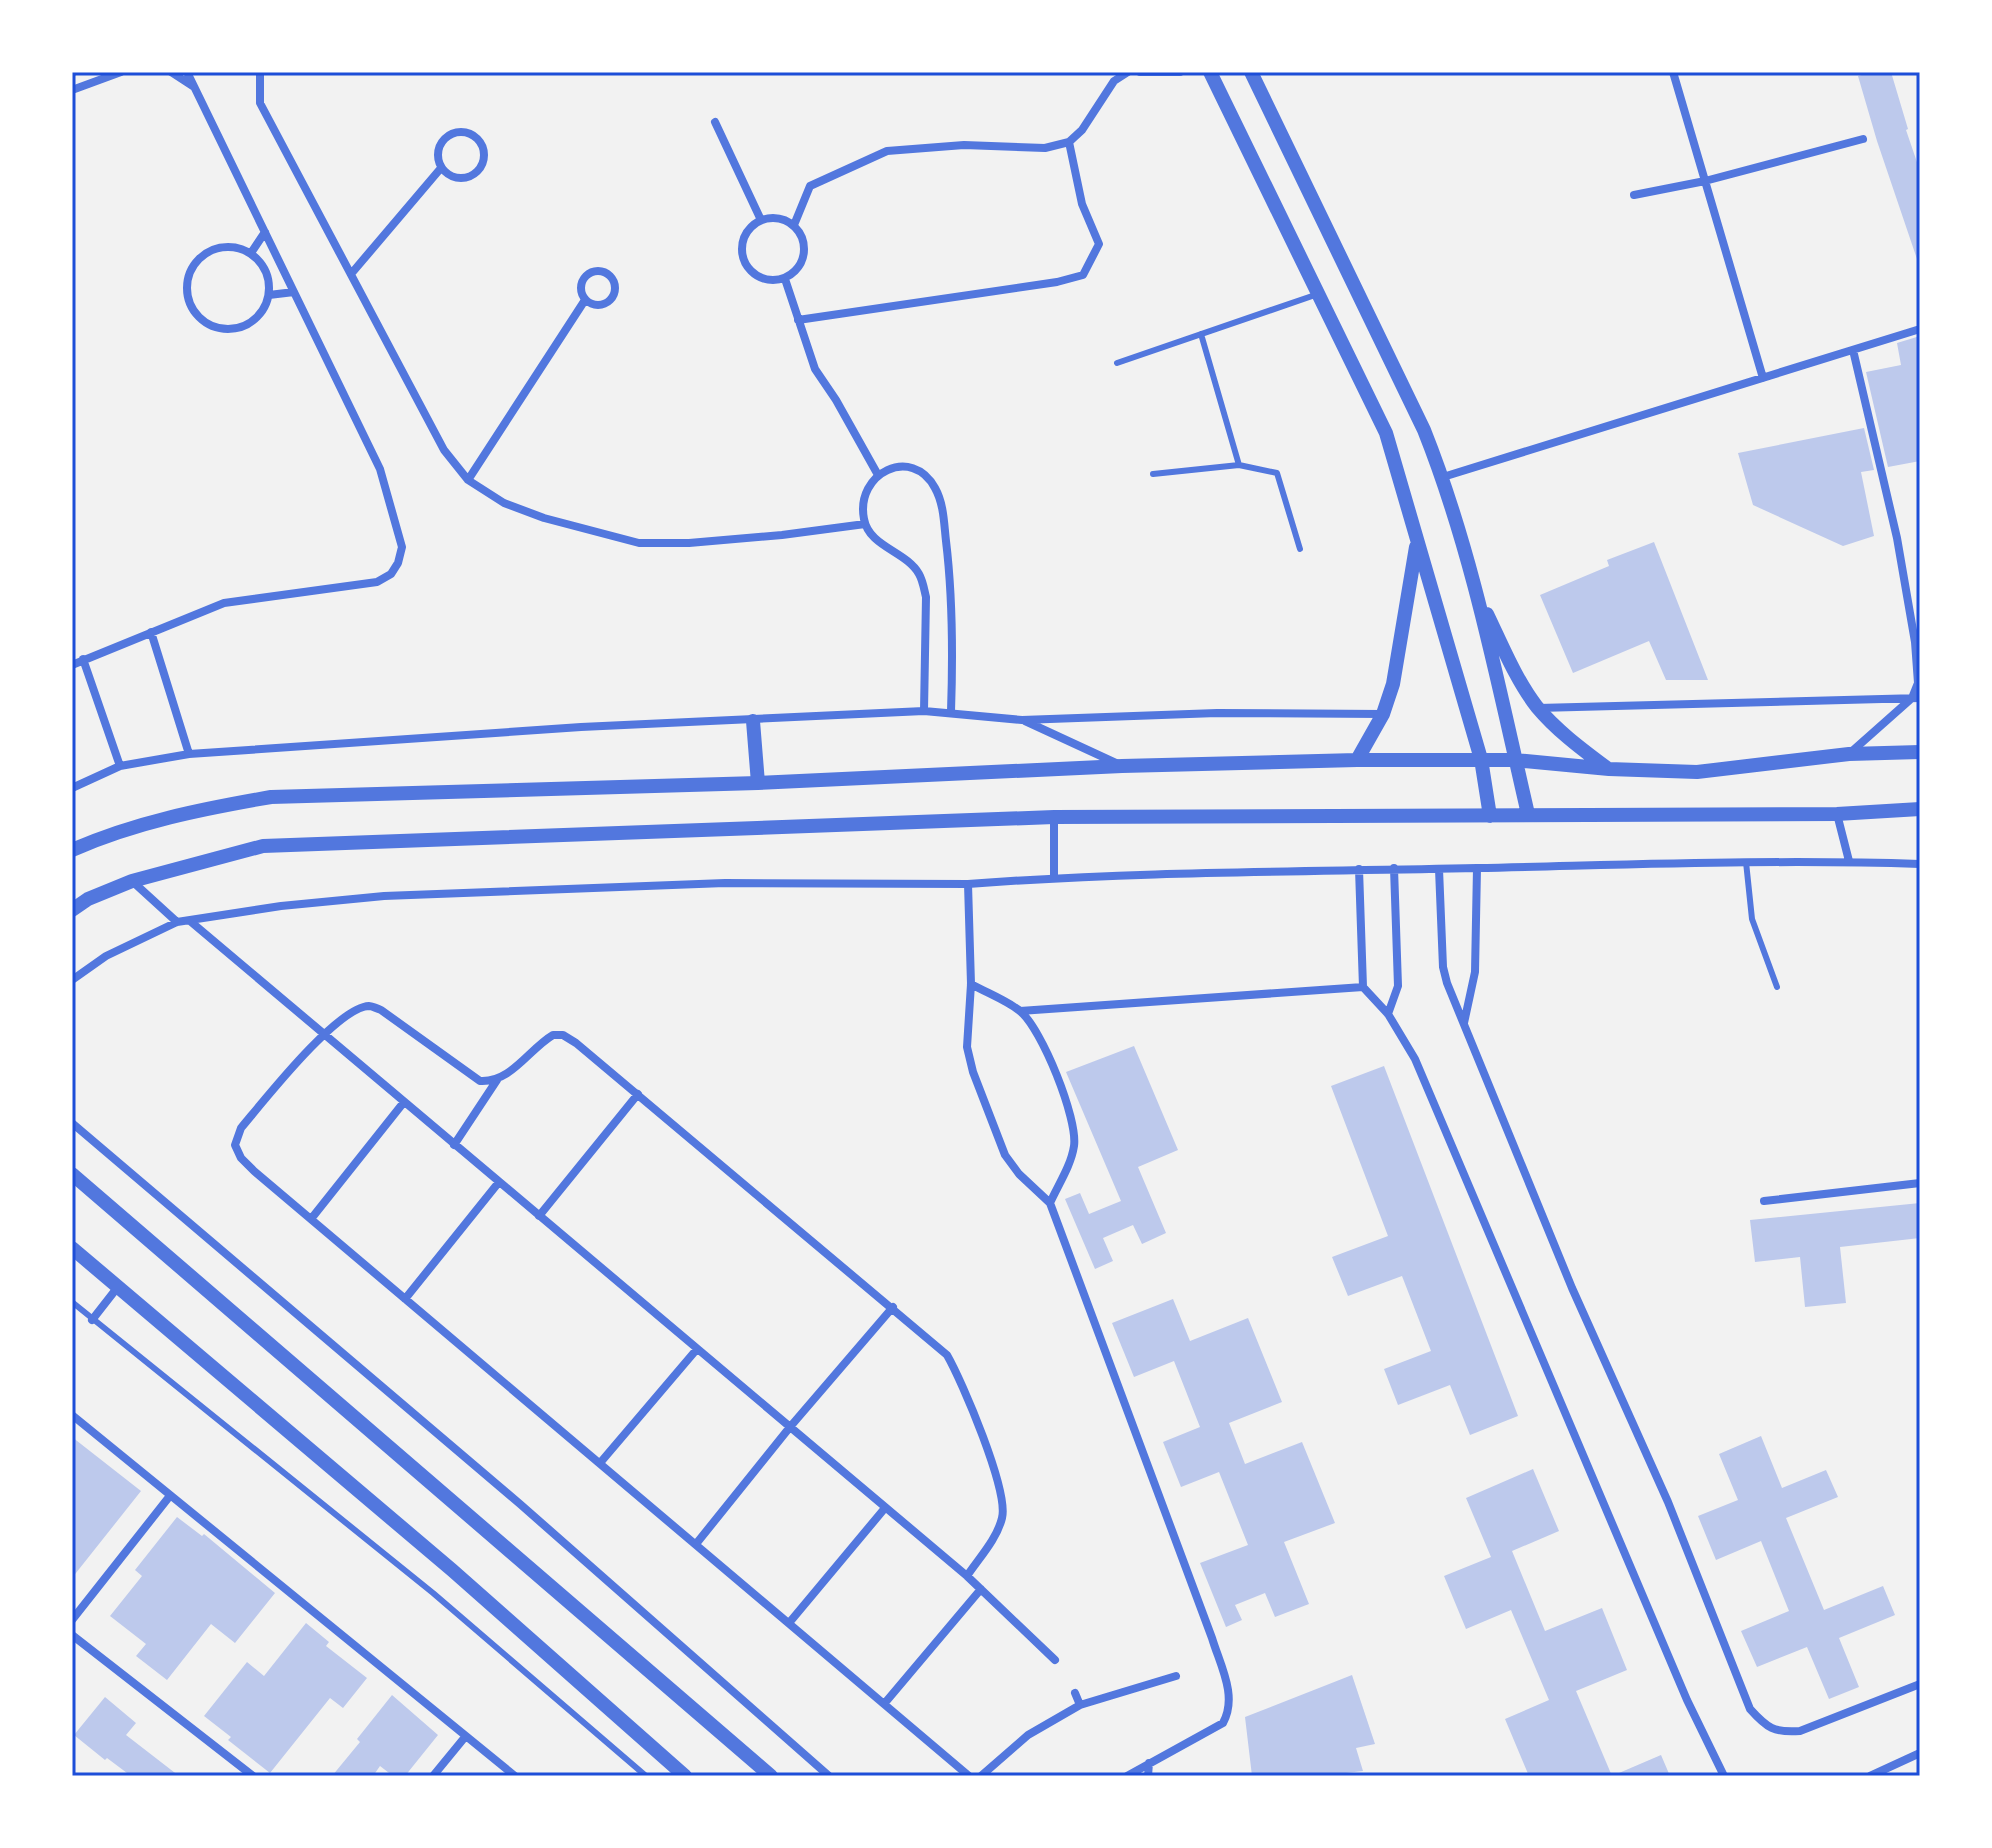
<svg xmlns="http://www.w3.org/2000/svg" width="1992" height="1848" viewBox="0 0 1992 1848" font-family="Karla,sans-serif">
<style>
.building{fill:#bdc9ec}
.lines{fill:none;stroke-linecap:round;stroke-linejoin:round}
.service{stroke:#5277de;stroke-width:6}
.minor{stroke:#5277de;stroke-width:8}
.tertiary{stroke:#5277de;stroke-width:14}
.neatline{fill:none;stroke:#1d4ed8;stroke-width:3}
</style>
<rect width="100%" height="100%" fill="#f2f2f2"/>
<path class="building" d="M 1872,72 L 1891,72 L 1908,129 L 1906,130 L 1920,171 L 1920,259 L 1917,259 L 1877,141 L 1858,76 Z
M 1920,336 L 1920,461 L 1888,467 L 1866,372 L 1901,365 L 1897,343 Z
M 1864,428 L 1874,470 L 1861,472 L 1874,536 L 1843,546 L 1753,505 L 1738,453 Z
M 1654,542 L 1708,680 L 1666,680 L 1649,641 L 1573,673 L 1540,595 L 1609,566 L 1607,560 Z
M 1134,1046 L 1178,1150 L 1138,1167 L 1166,1233 L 1142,1244 L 1133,1225 L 1103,1238 L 1113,1261 L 1095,1269 L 1065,1199 L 1080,1193 L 1089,1214 L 1121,1201 L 1066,1072 Z
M 1384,1066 L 1518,1416 L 1470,1435 L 1450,1385 L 1398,1405 L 1384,1369 L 1431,1351 L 1402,1276 L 1348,1296 L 1332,1257 L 1388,1236 L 1331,1086 Z
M 1920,1203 L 1920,1238 L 1840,1247 L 1846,1303 L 1805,1307 L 1800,1257 L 1755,1262 L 1750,1220 Z
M 1173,1299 L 1190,1341 L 1248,1318 L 1282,1402 L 1229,1423 L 1245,1464 L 1302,1442 L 1335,1523 L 1284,1542 L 1309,1604 L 1275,1617 L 1265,1593 L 1235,1605 L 1242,1620 L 1226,1627 L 1200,1563 L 1248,1545 L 1219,1472 L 1181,1487 L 1163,1442 L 1200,1427 L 1174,1361 L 1134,1377 L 1112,1323 Z
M 1761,1436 L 1782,1488 L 1826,1470 L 1838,1497 L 1786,1518 L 1824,1610 L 1883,1586 L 1895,1615 L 1839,1638 L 1859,1687 L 1829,1699 L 1807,1647 L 1757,1667 L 1741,1631 L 1789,1611 L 1761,1541 L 1716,1560 L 1698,1516 L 1738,1500 L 1719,1454 Z
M 72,1437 L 141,1491 L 72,1578 Z
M 1533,1469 L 1559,1531 L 1512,1551 L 1545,1631 L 1602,1608 L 1627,1670 L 1576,1691 L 1612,1776 L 1661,1755 L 1670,1776 L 1529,1776 L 1505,1719 L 1549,1700 L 1511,1610 L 1466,1629 L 1444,1576 L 1491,1557 L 1466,1498 Z
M 177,1517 L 202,1536 L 204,1534 L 275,1593 L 235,1643 L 211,1624 L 167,1680 L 136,1656 L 146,1644 L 110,1616 L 142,1576 L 135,1570 Z
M 306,1623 L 329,1642 L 326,1646 L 367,1678 L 343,1708 L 330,1698 L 270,1773 L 228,1740 L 231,1737 L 204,1716 L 247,1662 L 264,1676 Z
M 1352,1675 L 1375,1744 L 1356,1748 L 1363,1771 L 1346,1773 L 1347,1776 L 1252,1776 L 1245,1717 Z
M 392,1695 L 438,1735 L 405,1776 L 393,1776 L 380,1766 L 373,1776 L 332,1776 L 360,1742 L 357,1739 Z
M 105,1697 L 136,1723 L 126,1735 L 179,1776 L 131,1776 L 107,1758 L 105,1760 L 74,1735 Z"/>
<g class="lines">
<path class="service" d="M 1201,334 L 1239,465 L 1277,473 L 1300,549
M 1117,363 L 1318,294
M 1153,474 L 1239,465
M 1746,862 L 1752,919 L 1777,987
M 72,1302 L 433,1593 L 646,1776"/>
<path class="minor" d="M 72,72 L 73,72
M 171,72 L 194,87
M 260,72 L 260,103 L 444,450 L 468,480 L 504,503 L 544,518 L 639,543 L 689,543 L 782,535 L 865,524
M 1140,72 L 1180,72
M 1673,72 L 1763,378
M 72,90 L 121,72
M 715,122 L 761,220
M438 155a23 23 0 1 1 46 0a23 23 0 1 1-46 0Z
M 1634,195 L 1705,181 L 1863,139
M742 249a31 31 0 1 1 62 0a31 31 0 1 1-62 0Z
M 794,225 L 810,186 L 887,151 L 964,145 L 1045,148 L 1069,142 L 1082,130 L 1114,81 L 1128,72
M187 288a41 41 0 1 1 82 0a41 41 0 1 1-82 0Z
M 251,253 L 265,232
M581 288a17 17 0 1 1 34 0a17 17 0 1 1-34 0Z
M 351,274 L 441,168
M 785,279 L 815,369 L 836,400 L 878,475
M 269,295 L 294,292
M 798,320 L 1057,282 L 1083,275 L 1099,244 L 1082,204 L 1069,142
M 1443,477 L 1920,329
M 468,480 L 585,300
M 151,632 L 189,754
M 83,659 L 120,766
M 72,665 L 224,603 L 377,582 L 391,574 L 398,563 L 402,547 L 380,469 L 187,72
M 1538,708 L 1920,698
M 924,711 L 926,597 C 924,589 923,581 919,574 C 906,551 869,547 864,519 C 855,473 912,445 935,488 C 944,504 944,524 946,541 C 953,599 953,654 951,712
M 1025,721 L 1118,764
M 1850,753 L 1912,698 L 1918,683 L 1915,642 L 1897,538 L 1853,350
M 72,788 L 120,766 L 189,754 L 581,727 L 924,711 L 1022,720 L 1217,713 L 1383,714
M 1837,814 L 1849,861
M 1359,869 L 1363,987 L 1388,1014 L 1415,1059 L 1687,1700 L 1724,1776
M 1439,869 L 1443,967 L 1447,983 L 1572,1288 L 1668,1502 L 1750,1709 C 1767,1728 1774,1733 1800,1731 L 1920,1684
M 1054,877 L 1054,817
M 132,881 L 177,922
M 190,921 L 967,1576 L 1055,1660
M 72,980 L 106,956 L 177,922 L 281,906 L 384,896 L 725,883 L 968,884
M 971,984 C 987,993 1006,1000 1020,1011 C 1042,1029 1078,1119 1074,1146 C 1071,1166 1058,1185 1050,1203
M 1020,1011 L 1363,987
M 1388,1014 L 1398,986 L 1394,868
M 1464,1023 L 1475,972 L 1477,868
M 72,1123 L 520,1504 L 829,1776
M 454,1145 L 497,1080
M 1764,1201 L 1920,1183
M 539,1216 L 638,1094
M 311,1219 L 404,1102
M 405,1299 L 499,1182
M 92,1320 L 117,1288
M 72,1415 L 515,1776
M 600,1463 L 697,1349
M 696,1544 L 790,1427 L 893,1307
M 967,1576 C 979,1558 997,1539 1002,1518 C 1009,1491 962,1381 947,1355 L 576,1043 L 563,1035 L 553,1035 C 529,1049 511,1083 480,1081 L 381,1010 C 379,1009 371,1006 369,1006 C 337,1007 263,1102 241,1128 L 235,1145 L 241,1158 L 254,1171 L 969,1776
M 72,1620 L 169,1497
M 789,1623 L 885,1508
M 72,1635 L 253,1776
M 1075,1693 L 1080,1705
M 884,1704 L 981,1589
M 433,1776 L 465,1737
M 981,1776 L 1028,1735 L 1080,1705 L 1176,1676
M 1127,1776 L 1223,1723 C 1238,1696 1220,1665 1212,1638 L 1050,1203 L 1019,1174 L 1005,1155 L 973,1072 L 967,1047 L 971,984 L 968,884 C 1137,871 1307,872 1477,868 C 1625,865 1772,859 1920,864
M 1148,1776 L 1149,1763
M 1870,1776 L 1920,1753"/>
<path class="tertiary" d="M 1210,72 L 1386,433 L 1481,759 L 1490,816
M 1251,72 L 1424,430 C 1473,553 1498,685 1528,814
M 1487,614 C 1502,645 1516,680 1537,707 C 1557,731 1583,750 1607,768
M 753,721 L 758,783
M 1357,760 L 1383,714 L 1393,684 L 1416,547
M 72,850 C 136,822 202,809 271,797 L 758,783 L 1122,766 L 1357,760 L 1515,760 L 1609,769 L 1697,772 L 1849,754 L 1920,752
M 72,910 L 88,899 L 132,881 L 263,846 L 1054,817 L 1837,814 L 1920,809
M 72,1174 L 771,1776
M 72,1248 L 452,1570 L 685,1776"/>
</g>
<rect width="1992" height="1848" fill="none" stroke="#ffffff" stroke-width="148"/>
<rect x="74" y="74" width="1844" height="1700" class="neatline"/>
</svg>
